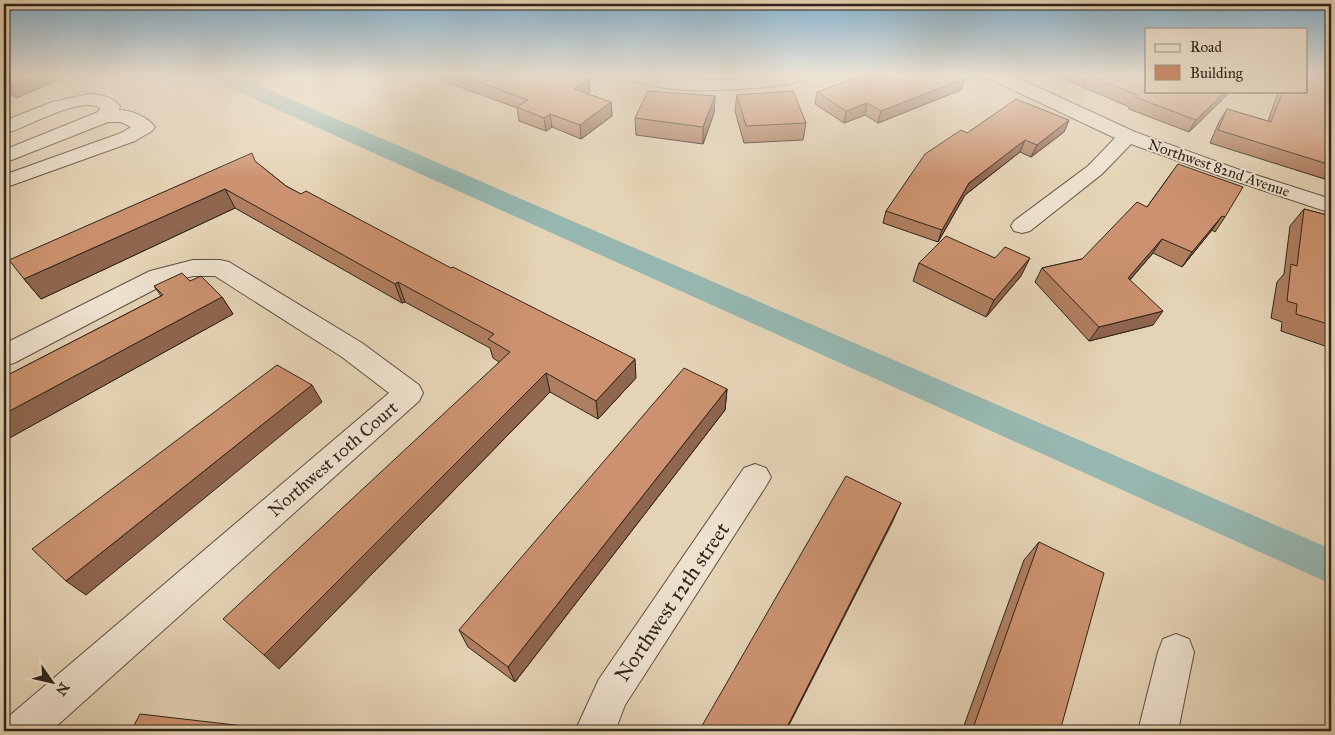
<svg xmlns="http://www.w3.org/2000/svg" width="1335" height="735" viewBox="0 0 1335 735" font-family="'IM FELL Great Primer',serif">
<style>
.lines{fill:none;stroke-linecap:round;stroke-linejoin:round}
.canal{fill:#96b7b0;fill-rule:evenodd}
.minor-casing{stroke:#5c5042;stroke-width:2}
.minor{fill:#eee2cf;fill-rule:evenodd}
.wall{fill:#af7e5f;stroke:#2e241b}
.shaded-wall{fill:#8f664e;stroke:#2e241b}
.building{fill:#cc926f;stroke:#2e241b}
.labels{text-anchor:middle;stroke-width:4;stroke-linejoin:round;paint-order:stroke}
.far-street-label{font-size:15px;fill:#2e241b;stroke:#eee2cf}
.street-label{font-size:18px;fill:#2e241b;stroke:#eee2cf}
.near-street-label{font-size:21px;fill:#2e241b;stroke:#eee2cf}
</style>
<rect width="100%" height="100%" fill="#e5d3b5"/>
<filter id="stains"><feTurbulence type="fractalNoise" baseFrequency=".004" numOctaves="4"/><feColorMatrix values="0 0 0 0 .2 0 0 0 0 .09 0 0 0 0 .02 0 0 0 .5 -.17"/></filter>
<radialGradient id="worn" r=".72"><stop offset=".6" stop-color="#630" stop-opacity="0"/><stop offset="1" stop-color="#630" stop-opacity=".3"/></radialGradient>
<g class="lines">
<path class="canal" d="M 209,76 L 237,76 L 1331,549 L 1331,584 L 212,80 Z"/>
<g class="minor-casing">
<path id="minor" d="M 625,76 L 725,80 L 758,76 L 808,76 C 798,90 692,92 673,89 C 658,88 642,83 628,80 Z
M 989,76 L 1014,76 L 1135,132 L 1237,169 L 1331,199 L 1331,213 L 1223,177 L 1131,144 L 1102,174 L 1030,231 L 1022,233 L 1014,231 L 1011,226 L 1014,221 L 1088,166 L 1115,138 L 992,80 Z
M 89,94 C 101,95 112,96 120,106 L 119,110 C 131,110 148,117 155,127 L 152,131 L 135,141 L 4,188 L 4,175 L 121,133 L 131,127 L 121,122 L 108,122 L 4,163 L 4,150 L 98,112 L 100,108 C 80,95 27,128 4,134 L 4,121 L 52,102 Z
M 193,260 L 220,260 L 229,262 L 362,343 L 419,385 L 423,393 L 419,401 L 51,731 L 4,731 L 8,717 L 389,393 L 342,357 L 215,276 L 193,276 L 167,283 L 14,363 L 4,366 L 4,344 L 150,271 Z
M 755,464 L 766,468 L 771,477 L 766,486 L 625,705 L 615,731 L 575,731 L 599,679 L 744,468 Z
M 1176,634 L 1189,639 L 1194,652 L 1178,731 L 1138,731 L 1158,652 L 1163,639 Z"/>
</g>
<use href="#minor" class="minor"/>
</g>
<path class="wall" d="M 4,76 L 62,76 L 63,78 L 16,98 L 4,91 Z
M 437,76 L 581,76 L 589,79 L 590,92 L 588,94 L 611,102 L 612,116 L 581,139 L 552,127 L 546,131 L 519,121 L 517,108 L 438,79 Z
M 1058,76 L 1146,76 L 1146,91 L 1231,91 L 1189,132 L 1129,109 L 1129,107 Z
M 1331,76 L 1331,181 L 1210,143 L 1219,122 L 1227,109 L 1268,121 L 1278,93 L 1272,91 L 1306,91 Z
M 863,77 L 965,78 L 961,90 L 878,123 L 865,115 L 844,123 L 815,104 L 817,92 Z
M 737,95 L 806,123 L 803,140 L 744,143 L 735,111 Z
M 715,96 L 714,113 L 703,144 L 636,135 L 635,118 Z
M 1069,120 L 1064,132 L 1031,157 L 1020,152 L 965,195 L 938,242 L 883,223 L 886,211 L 967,133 Z
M 256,162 L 286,186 L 636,378 L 598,419 L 550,392 L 279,669 L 499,362 L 493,358 L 490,348 L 405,302 L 402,303 L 235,208 L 41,299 L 24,279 Z
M 1178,164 L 1225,217 L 1215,232 L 1212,230 L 1182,267 L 1153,253 L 1130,280 L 1153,325 L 1089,341 L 1035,282 L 1042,268 L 1082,259 L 1147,207 Z
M 1304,209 L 1331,216 L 1331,348 L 1281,331 L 1282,322 L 1271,318 L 1277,282 L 1284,274 L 1290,226 Z
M 995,258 L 1021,276 L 986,317 L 913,281 L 919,263 Z
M 190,281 L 222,297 L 233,314 L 4,441 L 4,377 L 161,296 L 154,286 Z
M 727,389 L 725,410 L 515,682 L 468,647 L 459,630 Z
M 1331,402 L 1331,412 L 1325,408 Z
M 1039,542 L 1060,731 L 962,731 L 1024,560 Z"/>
<path class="shaded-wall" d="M 32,76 L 62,76 L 63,78 L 16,98 L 8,86 Z
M 965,78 L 961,90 L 878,123 L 881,111 Z
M 589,79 L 590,92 L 576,103 L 574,89 Z
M 1226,91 L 1231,91 L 1189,132 L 1196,120 Z
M 715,96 L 714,113 L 703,144 L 703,127 Z
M 611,102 L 612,116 L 581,139 L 580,125 Z
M 867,103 L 865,115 L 844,123 L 846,111 Z
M 550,114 L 552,127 L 546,131 L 544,118 Z
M 1069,120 L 1064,132 L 1031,157 L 1037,145 Z
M 1025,140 L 1020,152 L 965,195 L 938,242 L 942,230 L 969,183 Z
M 225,189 L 235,208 L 41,299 L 24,279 Z
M 1222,216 L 1212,230 L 1182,267 L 1192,252 Z
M 1162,239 L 1153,253 L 1119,292 L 1128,278 Z
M 1030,258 L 1021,276 L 986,317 L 994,300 Z
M 398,282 L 405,302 L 402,303 L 395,284 Z
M 222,297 L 233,314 L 4,441 L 4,414 Z
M 1163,311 L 1153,325 L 1089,341 L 1099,327 Z
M 635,359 L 636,378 L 598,419 L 596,401 Z
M 546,373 L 550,392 L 279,669 L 264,655 Z
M 312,385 L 322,402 L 86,595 L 66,581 Z
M 727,389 L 725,410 L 515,682 L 508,667 Z
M 901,503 L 892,523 L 786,731 L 785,731 Z
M 4,647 L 6,652 L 4,654 Z"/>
<path class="building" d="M 4,76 L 32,76 L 8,86 L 4,84 Z
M 463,76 L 581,76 L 589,79 L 574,89 L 611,102 L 580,125 L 550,114 L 544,118 L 517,107 L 528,100 Z
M 861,76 L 863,77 L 866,76 L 962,76 L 965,78 L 881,111 L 867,103 L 846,111 L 817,92 Z
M 1091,76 L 1146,76 L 1146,91 L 1226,91 L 1196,120 L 1135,97 L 1137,95 Z
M 1306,76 L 1331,76 L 1331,165 L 1218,130 L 1227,109 L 1271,122 L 1283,91 L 1306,91 Z
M 648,91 L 715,96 L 703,127 L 635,118 Z
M 793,91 L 806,123 L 746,126 L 737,95 Z
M 1016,99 L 1069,120 L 1037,145 L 1025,140 L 969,183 L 942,230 L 886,211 L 925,154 L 961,130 L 967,133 Z
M 252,153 L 255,161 L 286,186 L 301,194 L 306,191 L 451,268 L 453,267 L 635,359 L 596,401 L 546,373 L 264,655 L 223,619 L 510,352 L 488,339 L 494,334 L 398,282 L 395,284 L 225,189 L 24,279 L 9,260 Z
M 1178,164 L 1243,187 L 1225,217 L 1222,216 L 1192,252 L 1162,239 L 1128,278 L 1163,311 L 1099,327 L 1042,268 L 1082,259 L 1137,202 L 1147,207 Z
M 1304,209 L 1331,216 L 1331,325 L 1296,314 L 1297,304 L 1287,301 L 1291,264 L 1297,266 Z
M 946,236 L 995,258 L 1005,247 L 1030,258 L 994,300 L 919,263 Z
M 182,273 L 190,281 L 201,276 L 222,297 L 4,414 L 4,377 L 163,295 L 154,286 Z
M 277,365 L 312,385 L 66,581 L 32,549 Z
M 684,368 L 727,389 L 508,667 L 459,630 Z
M 846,476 L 901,503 L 785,731 L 699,731 Z
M 1039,542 L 1104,573 L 1060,731 L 972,731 Z
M 140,714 L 287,731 L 131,731 Z"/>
<linearGradient id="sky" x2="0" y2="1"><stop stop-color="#87b5d2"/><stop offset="0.42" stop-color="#f3ebde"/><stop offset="1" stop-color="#f3ebde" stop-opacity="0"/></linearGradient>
<rect width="1335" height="179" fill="url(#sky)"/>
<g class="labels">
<g class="far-street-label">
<text transform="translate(1219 168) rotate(19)" y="5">Northwest 82nd Avenue</text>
</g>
<g class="street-label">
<text transform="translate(333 459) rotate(-41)" y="6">Northwest 10th Court</text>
</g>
<g class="near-street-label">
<text transform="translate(672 602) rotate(-56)" y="7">Northwest 12th street</text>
</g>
</g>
<rect width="1335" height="735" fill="none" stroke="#e5d3b5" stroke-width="20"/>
<rect x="5" y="5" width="1325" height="725" fill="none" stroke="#2e241b" stroke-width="2.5"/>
<rect x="10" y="10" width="1315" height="715" fill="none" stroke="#2e241b"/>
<rect x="1145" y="28" width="162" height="65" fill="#eee2cf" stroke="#a19687"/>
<rect x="1155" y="44" width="25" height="8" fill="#eee2cf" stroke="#a19687"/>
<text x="1190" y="52" font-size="15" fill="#2e241b">Road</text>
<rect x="1155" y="65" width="25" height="15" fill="#cc926f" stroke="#a19687"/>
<text x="1190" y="78" font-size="15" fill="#2e241b">Building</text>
<g transform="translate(52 682) rotate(124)" stroke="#eee2cf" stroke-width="4" paint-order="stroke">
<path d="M0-4L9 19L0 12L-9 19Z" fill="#2e241b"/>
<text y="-8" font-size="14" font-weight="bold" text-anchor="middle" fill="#2e241b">N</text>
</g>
<rect width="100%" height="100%" filter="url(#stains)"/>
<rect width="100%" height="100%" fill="url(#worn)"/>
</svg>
